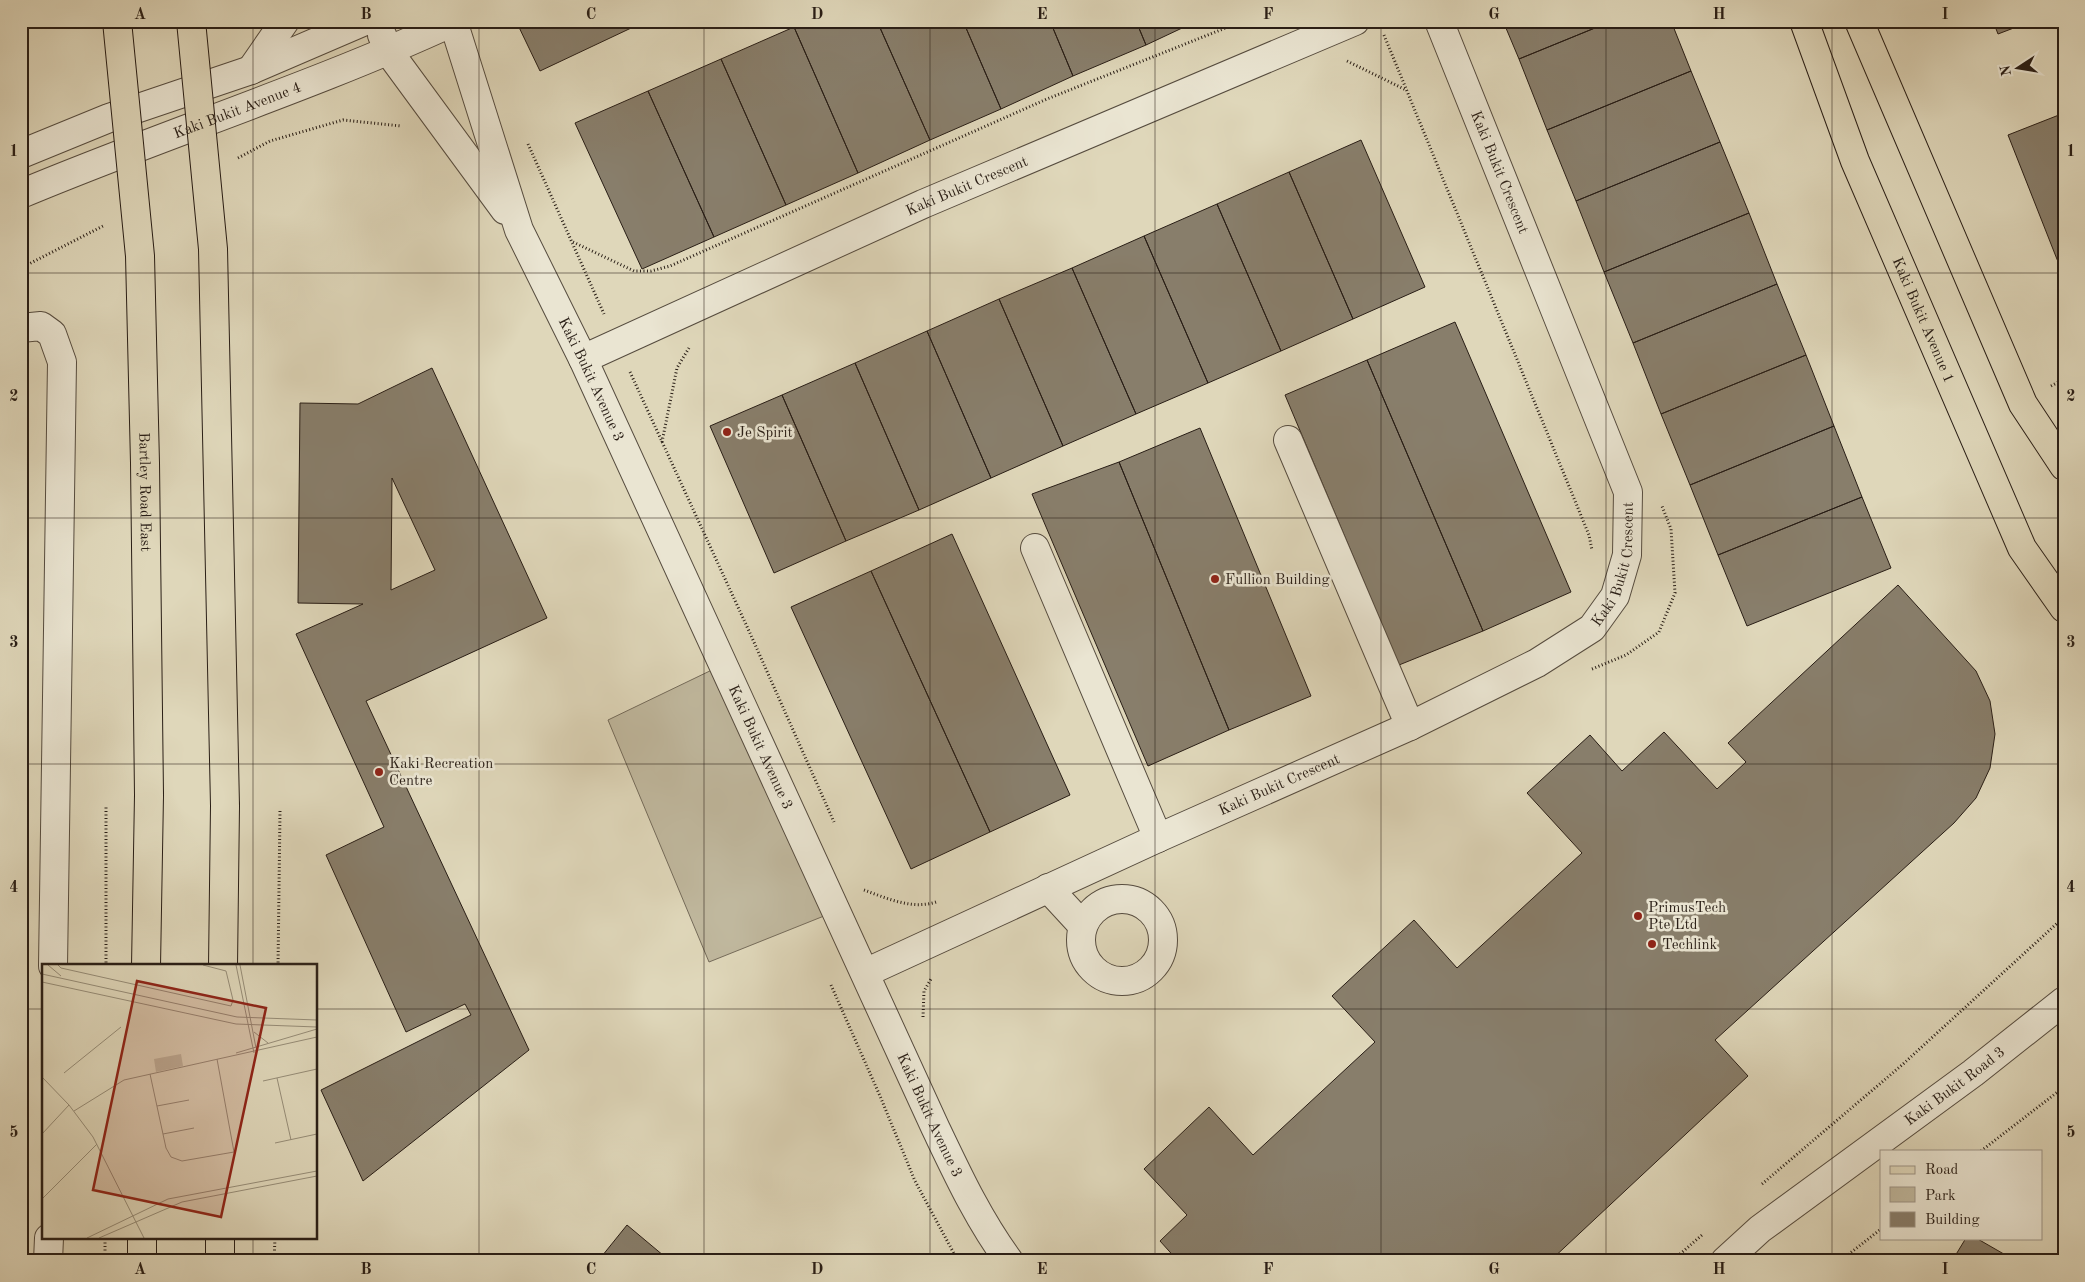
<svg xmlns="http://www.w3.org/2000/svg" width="2085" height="1282" viewBox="0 0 2085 1282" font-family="'Old Standard TT',serif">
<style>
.green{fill:#c0b89e;stroke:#746b5a}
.building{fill:#887e6b;stroke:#291e16;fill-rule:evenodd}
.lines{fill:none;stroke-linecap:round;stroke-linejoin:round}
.minor-casing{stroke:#564c3f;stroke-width:30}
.major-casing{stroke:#291e16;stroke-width:30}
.highway-casing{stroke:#291e16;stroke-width:30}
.path{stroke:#291e16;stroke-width:3;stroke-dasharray:1 2.5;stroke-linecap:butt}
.minor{stroke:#eae5d2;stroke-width:28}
.major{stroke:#dfd7ba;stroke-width:28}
.highway{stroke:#dfd7ba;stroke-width:28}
.highway-bridge-casing{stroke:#291e16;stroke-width:30;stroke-linecap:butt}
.highway-bridge{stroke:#dfd7ba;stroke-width:28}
.grid{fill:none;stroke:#291e16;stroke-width:1;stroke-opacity:0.55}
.poi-dot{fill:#8f2418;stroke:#eae5d2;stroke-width:2}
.labels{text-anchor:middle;stroke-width:5;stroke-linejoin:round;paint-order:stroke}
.street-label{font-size:15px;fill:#291e16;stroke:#eae5d2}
.poi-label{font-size:15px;fill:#291e16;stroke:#eae5d2;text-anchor:start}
.inset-road{fill:none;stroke:#968d78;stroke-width:1}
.view{fill:#8f2418;fill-opacity:0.15;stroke:#8f2418;stroke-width:2.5}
.inset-edge{fill:none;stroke:#291e16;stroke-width:2.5}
.neatline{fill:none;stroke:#291e16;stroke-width:2}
.grid-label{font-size:16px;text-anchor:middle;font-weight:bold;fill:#291e16}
</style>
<rect width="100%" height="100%" fill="#dfd7ba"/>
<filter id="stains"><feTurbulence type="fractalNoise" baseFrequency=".004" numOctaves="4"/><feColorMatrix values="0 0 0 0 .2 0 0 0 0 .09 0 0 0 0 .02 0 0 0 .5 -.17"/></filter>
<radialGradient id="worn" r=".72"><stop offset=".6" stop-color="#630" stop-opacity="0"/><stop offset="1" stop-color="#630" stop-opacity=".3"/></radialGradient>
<path class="green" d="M 716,668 L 829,914 L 709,962 L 608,720 Z"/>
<path class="building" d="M 516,21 L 646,21 L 540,71 Z
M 807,21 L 877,21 L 930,140 L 858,173 L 794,27 Z
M 877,21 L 963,21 L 1001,109 L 930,140 Z
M 963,21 L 1050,21 L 1073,76 L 1001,109 Z
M 1050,21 L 1136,21 L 1146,45 L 1073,76 Z
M 1136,21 L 1197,21 L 1146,45 Z
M 1503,21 L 1612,21 L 1519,59 Z
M 1612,21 L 1671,21 L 1691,71 L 1547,130 L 1519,59 Z
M 1993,21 L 2032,21 L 1998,34 Z
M 794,27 L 858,173 L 786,205 L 721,59 Z
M 721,59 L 786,205 L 714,237 L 648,91 Z
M 1691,71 L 1720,142 L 1576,201 L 1547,130 Z
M 648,91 L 714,237 L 642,269 L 575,123 Z
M 2064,113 L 2064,277 L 2008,135 Z
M 1361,140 L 1425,287 L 1353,319 L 1289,172 Z
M 1720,142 L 1749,213 L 1604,272 L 1576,201 Z
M 1289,172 L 1353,319 L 1281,351 L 1217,204 Z
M 1217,204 L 1281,351 L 1208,383 L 1144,236 Z
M 1749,213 L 1777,284 L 1633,343 L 1604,272 Z
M 1144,236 L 1208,383 L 1136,414 L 1072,268 Z
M 1072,268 L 1136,414 L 1063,446 L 999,299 Z
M 1777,284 L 1806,355 L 1661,414 L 1633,343 Z
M 999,299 L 1063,446 L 991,478 L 927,331 Z
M 1455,322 L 1571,592 L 1483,631 L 1367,360 Z
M 927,331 L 991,478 L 919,510 L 855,363 Z
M 1806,355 L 1834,426 L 1690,485 L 1661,414 Z
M 1367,360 L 1483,631 L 1399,665 L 1285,395 Z
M 855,363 L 919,510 L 846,541 L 782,395 Z
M 432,368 L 547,618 L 366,701 L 529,1050 L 363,1181 L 321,1090 L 471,1015 L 465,1004 L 406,1032 L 326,855 L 384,827 L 296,634 L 363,604 L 298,603 L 300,403 L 358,404 ZM 392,478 L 435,570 L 391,590 Z
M 21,389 L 26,389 L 21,732 Z
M 782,395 L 846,541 L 774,573 L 710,426 Z
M 1834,426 L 1862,497 L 1718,555 L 1690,485 Z
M 1200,428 L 1311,696 L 1229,730 L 1119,462 Z
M 1119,462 L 1229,730 L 1148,766 L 1032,494 Z
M 1862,497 L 1891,568 L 1747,626 L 1718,555 Z
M 952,534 L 1070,795 L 990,832 L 871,571 Z
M 871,571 L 990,832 L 911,869 L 791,607 Z
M 1898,585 L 1976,671 L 1990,701 L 1995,734 L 1990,768 L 1976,798 L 1954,823 L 1715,1040 L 1748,1076 L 1550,1261 L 1178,1261 L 1160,1241 L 1187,1215 L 1144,1169 L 1209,1107 L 1253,1155 L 1375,1042 L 1332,996 L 1414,920 L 1457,968 L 1582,853 L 1527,793 L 1590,735 L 1622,771 L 1664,732 L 1717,789 L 1746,762 L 1728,743 Z
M 627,1225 L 670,1261 L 598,1261 Z
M 1966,1238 L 1976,1238 L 2016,1261 L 1952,1261 Z"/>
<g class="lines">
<g class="minor-casing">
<g id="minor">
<path id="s1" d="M 453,21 L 519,230 L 583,359 L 935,1127 C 957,1173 978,1219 1009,1261"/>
<path d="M 382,35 L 389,52 L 505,210"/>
<path d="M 251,70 L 285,21"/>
<path d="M 21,154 L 109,118 L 251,70 L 365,21"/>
<path id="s2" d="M 21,194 C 164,134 312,87 453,22"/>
<path d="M 21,328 L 41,326 L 52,334 L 62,362 L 53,966"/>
<path id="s3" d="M 583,359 L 923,204 L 1355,21"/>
<path d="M 1288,440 L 1410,726"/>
<path d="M 1035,548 L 1158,838"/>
<path d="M 1048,888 L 1083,926"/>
<circle cx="1122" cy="940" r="41"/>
<path id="s4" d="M 865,973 L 1158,838 L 1410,726 L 1537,663 L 1592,628 L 1615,596 L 1627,555 L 1628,492 L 1439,21"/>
<path d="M 48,1261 L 49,1238"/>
<path id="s5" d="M 1725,1261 L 1760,1229 L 1973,1073 L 2064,1001"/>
</g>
</g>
<g class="major-casing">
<g id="major">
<path id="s6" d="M 1804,21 L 1855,161 L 2022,548 L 2064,608"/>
<path d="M 1859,21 L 2023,404 L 2064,466"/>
</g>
</g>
<g class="highway-casing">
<path id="highway" d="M 146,966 L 149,795
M 223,966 L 225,806
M 142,1261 L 142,1238
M 220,1261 L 220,1238"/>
</g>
<path class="path" d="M 1384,35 L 1589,535 L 1592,550
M 1347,61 L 1406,90
M 528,144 L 604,314
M 238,158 L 270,141 L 343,120 L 401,126
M 573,242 L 634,271 L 651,271 L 670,266 L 1047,99 L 1243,21
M 21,268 L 105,225
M 630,372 L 749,631 L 834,822
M 2051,386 L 2064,379
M 662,442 L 677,368 L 689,348
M 1592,669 L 1626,655 L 1659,632 L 1675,593 L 1671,529 L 1662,506
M 864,890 C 886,898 912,910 936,902
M 106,966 L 106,805
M 278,966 L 280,811
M 831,985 L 880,1096 L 915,1181 L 958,1261
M 923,1017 L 924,991 L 931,979
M 1981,1151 L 2064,1087
M 1762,1184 L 1902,1065 L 2064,917
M 105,1261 L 105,1238
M 274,1261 L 275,1238
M 1672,1261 L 1702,1235
M 1840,1261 L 1881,1229"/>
<use href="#minor" class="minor"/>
<use href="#major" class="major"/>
<use href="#highway" class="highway"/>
<g class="highway-bridge-casing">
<g id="highway-bridge">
<path id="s7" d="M 117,21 L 140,256 L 145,463 L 149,795"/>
<path d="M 191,21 L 213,249 L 225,806"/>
</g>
</g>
<use href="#highway-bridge" class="highway-bridge"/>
</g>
<path class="grid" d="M 253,21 L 253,966M 479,21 L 479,1261M 704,21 L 704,1261M 930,21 L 930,1261M 1155,21 L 1155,1261M 1381,21 L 1381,1261M 1606,21 L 1606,1261M 1832,21 L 1832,1261M 21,273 L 2064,273M 21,518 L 2064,518M 21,764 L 2064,764M 21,1009 L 44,1009M 316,1009 L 2064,1009M 253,1238 L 253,1261"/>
<g class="poi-dot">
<circle cx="727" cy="432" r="5"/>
<circle cx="1215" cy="579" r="5"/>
<circle cx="379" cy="772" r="5"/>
<circle cx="1638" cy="916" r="5"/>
<circle cx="1652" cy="944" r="5"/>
</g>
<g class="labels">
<g class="street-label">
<text dy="5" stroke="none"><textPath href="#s2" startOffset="232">Kaki Bukit Avenue 4</textPath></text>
<text transform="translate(1500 172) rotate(68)" y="5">Kaki Bukit Crescent</text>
<text dy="5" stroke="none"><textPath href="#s3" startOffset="421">Kaki Bukit Crescent</textPath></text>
<text dy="5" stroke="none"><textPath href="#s6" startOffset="322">Kaki Bukit Avenue 1</textPath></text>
<text dy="5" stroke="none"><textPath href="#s1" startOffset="385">Kaki Bukit Avenue 3</textPath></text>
<text dy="5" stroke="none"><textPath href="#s7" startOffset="472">Bartley Road East</textPath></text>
<text dy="5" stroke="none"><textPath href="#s4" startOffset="875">Kaki Bukit Crescent</textPath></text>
<text dy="5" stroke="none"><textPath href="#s1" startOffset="790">Kaki Bukit Avenue 3</textPath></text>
<text dy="5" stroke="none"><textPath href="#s4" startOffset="455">Kaki Bukit Crescent</textPath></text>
<text dy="5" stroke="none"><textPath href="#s5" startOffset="289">Kaki Bukit Road 3</textPath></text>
<text dy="5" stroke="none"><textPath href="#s1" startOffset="1195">Kaki Bukit Avenue 3</textPath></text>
</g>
<g class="poi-label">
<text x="737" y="437">Je Spirit</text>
<text x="1225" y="584">Fullion Building</text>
<text x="389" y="768">Kaki Recreation<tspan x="389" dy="17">Centre</tspan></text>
<text x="1648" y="912">PrimusTech<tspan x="1648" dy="17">Pte Ltd</tspan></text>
<text x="1662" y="949">Techlink</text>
</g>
</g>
<g transform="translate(42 964)">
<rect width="275" height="275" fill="#dfd7ba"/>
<path d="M 139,90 L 141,102 L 114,108 L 112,95 Z" fill="#c0b89e"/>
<path class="inset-road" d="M 6,1 L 19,12M 16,1 L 19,4 L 189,42 L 191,36 L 184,7 L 161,1M 194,1 L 212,89M 198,1 L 214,84M 0,10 L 195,53 L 275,56M 0,18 L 194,60 L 275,63M 212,68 L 226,79M 194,89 L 275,65M 22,109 L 79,63M 108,110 L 124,184 L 129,193 L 140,197 L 192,188 L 175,95M 0,113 L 27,141 L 51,173 L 102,274M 235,114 L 249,176M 221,117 L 275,105M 115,142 L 147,136M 32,147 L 82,116 L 275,73M 0,170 L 27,141M 121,170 L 152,164M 233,179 L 275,170M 0,235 L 55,180M 45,274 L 126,235 L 275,207M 57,274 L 140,238 L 275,212"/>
<path class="view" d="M 95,17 L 224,44 L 179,253 L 51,226 Z"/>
<rect width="275" height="275" class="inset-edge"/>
</g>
<rect width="2085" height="1282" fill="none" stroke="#dfd7ba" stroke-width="55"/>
<rect x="1880" y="1150" width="162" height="90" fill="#eae5d2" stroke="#9d9587"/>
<rect x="1890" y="1166" width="25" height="8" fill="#dfd7ba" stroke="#9d9587"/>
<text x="1925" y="1174" font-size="15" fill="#291e16">Road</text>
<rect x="1890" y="1187" width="25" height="15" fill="#c0b89e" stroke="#9d9587"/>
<text x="1925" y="1200" font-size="15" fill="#291e16">Park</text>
<rect x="1890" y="1212" width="25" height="15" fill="#887e6b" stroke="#9d9587"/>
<text x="1925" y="1224" font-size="15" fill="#291e16">Building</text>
<g transform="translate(2018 68) rotate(258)" stroke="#eae5d2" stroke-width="4" paint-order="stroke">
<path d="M0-4L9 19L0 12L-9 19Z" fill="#291e16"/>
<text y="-8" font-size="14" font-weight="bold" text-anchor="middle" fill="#291e16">N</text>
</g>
<rect x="28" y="28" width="2030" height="1226" class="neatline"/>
<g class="grid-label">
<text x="140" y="19">A</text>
<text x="366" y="19">B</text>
<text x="591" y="19">C</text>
<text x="817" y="19">D</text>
<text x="1042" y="19">E</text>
<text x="1268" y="19">F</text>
<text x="1494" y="19">G</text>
<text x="1719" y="19">H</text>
<text x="1945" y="19">I</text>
<text x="14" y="156">1</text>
<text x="2071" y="156">1</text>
<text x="14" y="401">2</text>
<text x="2071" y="401">2</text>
<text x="14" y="647">3</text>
<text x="2071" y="647">3</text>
<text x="14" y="892">4</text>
<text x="2071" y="892">4</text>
<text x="14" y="1137">5</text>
<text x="2071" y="1137">5</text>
<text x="140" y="1274">A</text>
<text x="366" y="1274">B</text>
<text x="591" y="1274">C</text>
<text x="817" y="1274">D</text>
<text x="1042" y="1274">E</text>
<text x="1268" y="1274">F</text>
<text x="1494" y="1274">G</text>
<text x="1719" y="1274">H</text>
<text x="1945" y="1274">I</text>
</g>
<rect width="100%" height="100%" filter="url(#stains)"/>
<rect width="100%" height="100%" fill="url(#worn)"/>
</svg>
